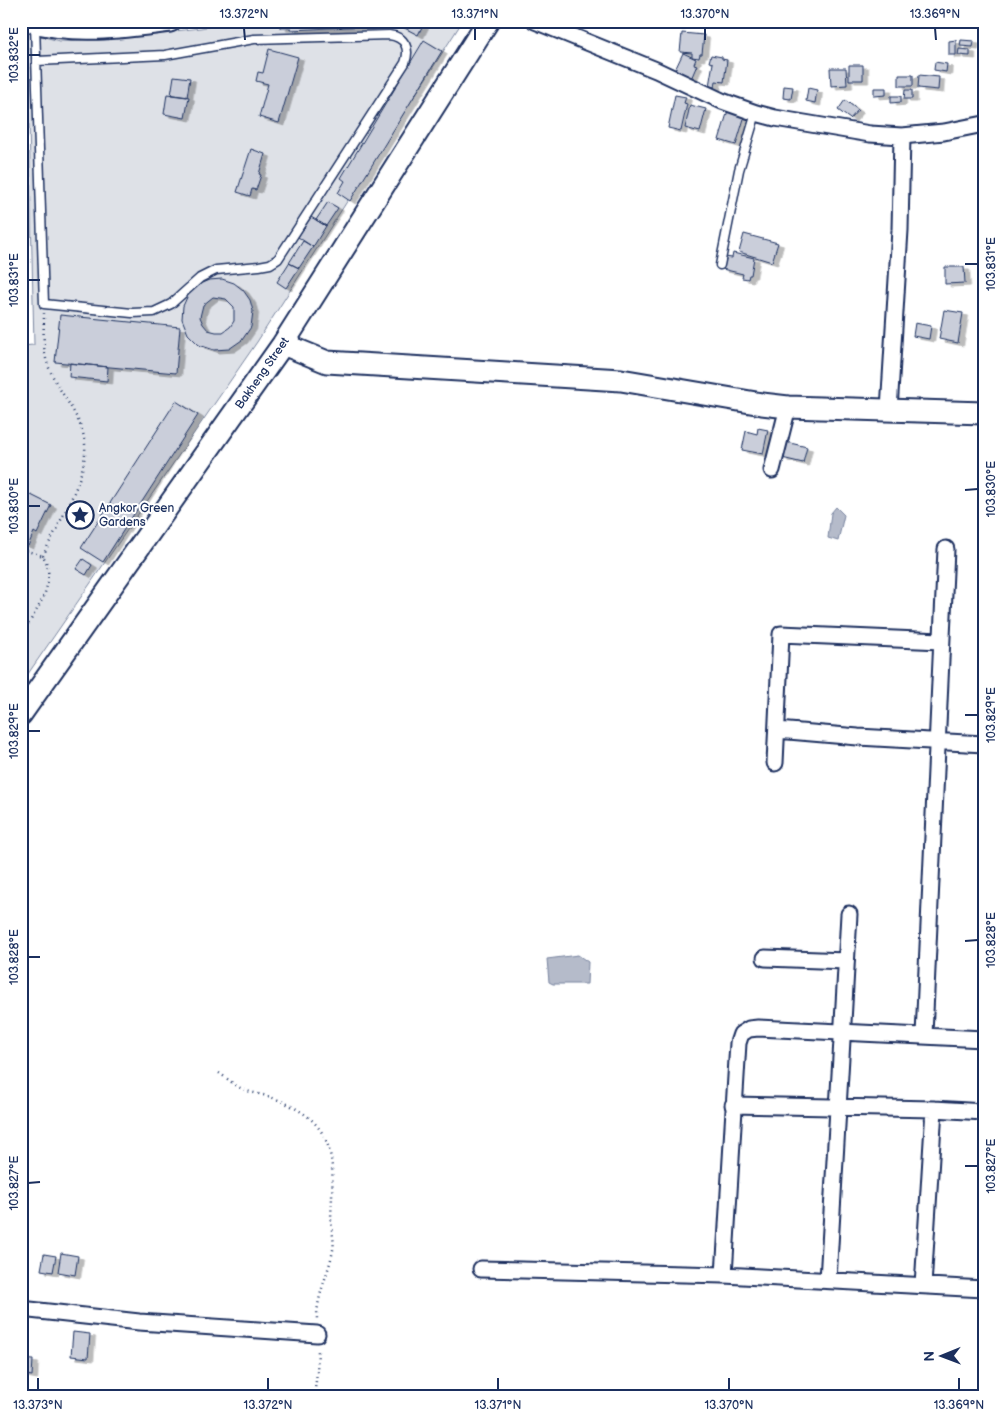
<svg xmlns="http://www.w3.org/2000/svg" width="1005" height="1418" viewBox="0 0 1005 1418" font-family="'Balsamiq Sans',sans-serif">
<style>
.green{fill:#dee1e7;stroke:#7c88a2}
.water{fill:#b5bbca;stroke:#77839f}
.building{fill:#caceda;stroke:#1b2f5e;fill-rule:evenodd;filter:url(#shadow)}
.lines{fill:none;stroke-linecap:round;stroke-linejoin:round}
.lane-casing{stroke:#1b2f5e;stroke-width:11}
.street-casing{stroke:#1b2f5e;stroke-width:19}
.secondary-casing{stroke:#1b2f5e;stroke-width:25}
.path{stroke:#1b2f5e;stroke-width:2.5;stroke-dasharray:1 4;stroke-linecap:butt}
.lane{stroke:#fff;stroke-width:8}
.street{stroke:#fff;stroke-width:15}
.secondary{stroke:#fff;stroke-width:21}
.ticks{fill:none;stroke:#1b2f5e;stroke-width:2}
.labels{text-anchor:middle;stroke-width:4;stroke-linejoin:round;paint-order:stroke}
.street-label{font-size:12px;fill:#1b2f5e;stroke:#fff}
.poi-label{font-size:12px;fill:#1b2f5e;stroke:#fff;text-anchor:start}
.neatline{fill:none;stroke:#1b2f5e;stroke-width:2}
.ticks-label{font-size:12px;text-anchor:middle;fill:#1b2f5e}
</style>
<defs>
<filter id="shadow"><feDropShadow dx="5.5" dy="3" stdDeviation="0" flood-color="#0004"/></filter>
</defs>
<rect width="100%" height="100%" fill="#fff"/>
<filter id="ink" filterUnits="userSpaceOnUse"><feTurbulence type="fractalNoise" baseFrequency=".02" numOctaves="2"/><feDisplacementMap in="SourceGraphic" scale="10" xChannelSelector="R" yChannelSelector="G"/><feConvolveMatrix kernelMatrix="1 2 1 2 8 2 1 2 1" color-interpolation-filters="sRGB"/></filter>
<g filter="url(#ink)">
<path class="green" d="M 244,21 L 462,22 L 257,342 L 21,684 L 21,346 L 34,345 L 27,32 L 59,41 L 109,39 L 200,28 Z"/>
<path class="water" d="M 836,507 L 844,515 L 838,541 L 828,538 L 831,513 Z
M 578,955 L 588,962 L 587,984 L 553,984 L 549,982 L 547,959 Z"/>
<path class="building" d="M 281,21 L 369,21 L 370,26 L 291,30 L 291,28 L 281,28 Z
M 398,21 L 425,21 L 418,35 L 397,24 Z
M 682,33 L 704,35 L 702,54 L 700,54 L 699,58 L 692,57 L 692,53 L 680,52 Z
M 424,40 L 442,51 L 350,201 L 338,193 L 345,181 L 341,178 Z
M 956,40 L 956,55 L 949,55 L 949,41 Z
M 961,40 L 974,41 L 973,47 L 960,46 Z
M 269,49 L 298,57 L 279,123 L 259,117 L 268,84 L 256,81 L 258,72 L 263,73 Z
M 959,49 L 970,50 L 970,56 L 958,55 Z
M 683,53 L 696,59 L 694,64 L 697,65 L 691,79 L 674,72 Z
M 711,55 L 722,57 L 722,59 L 727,60 L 724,82 L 716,81 L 715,87 L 709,86 L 713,63 L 709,62 Z
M 935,62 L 947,64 L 946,72 L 934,70 Z
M 849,65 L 863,65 L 863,80 L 849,80 Z
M 830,68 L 846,68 L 847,85 L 831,86 Z
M 899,75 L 913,75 L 913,86 L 899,86 Z
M 919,75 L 939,77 L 938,90 L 918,88 Z
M 174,76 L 190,78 L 187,97 L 171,95 Z
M 784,86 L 793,87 L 791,99 L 783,98 Z
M 808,88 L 817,90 L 815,103 L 806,101 Z
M 874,88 L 886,88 L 886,95 L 874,96 Z
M 905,90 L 912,90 L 912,99 L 904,99 Z
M 167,94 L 189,97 L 185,118 L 164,114 Z
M 675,95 L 686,97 L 684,103 L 687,104 L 681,131 L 668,128 Z
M 891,96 L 901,96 L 901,102 L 891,103 Z
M 845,100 L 858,110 L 850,119 L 838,110 Z
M 690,105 L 706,109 L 700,132 L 685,128 Z
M 729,107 L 746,112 L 736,145 L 719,140 Z
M 251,149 L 265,154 L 259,174 L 261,175 L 256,190 L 252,189 L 250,196 L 237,192 Z
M 328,202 L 338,208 L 326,226 L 316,220 Z
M 311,217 L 326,226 L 313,247 L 298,237 Z
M 744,234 L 778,243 L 772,262 L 739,252 Z
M 303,241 L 313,247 L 299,268 L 289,263 Z
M 733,253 L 754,258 L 751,275 L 749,275 L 748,279 L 742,278 L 743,274 L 722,269 L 725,257 L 732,258 Z
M 289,263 L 299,268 L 286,288 L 277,282 Z
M 945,267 L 964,267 L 965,283 L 945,284 Z
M 222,279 L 234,283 L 243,290 L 250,300 L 253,311 L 251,327 L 242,340 L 229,349 L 214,350 L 199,345 L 188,334 L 182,319 L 183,306 L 188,295 L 197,285 L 209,280 ZM 213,297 L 226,299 L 234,307 L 234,321 L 230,327 L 223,332 L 216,332 L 208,330 L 203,324 L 200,317 L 203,305 Z
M 944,310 L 963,313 L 958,343 L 939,339 Z
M 60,315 L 180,327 L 176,373 L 55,362 Z
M 915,323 L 931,326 L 929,339 L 913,336 Z
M 70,363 L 108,367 L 107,381 L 69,377 Z
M 176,401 L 198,415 L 103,562 L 81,548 Z
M 758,428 L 768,430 L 763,454 L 742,450 L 746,431 L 757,434 Z
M 786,442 L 807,447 L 803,463 L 782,458 Z
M 21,490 L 51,505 L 37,534 L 34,532 L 28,546 L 21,543 Z
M 83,559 L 92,565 L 86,575 L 76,569 Z
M 61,1253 L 78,1256 L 75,1275 L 58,1272 Z
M 44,1254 L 56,1256 L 53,1272 L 41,1270 Z
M 73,1332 L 90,1334 L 88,1358 L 71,1356 Z
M 21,1359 L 33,1360 L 32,1376 L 21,1374 Z
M 101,1393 L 130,1397 L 101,1397 Z"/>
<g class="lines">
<g class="lane-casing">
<path id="lane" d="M 35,25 L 44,304 L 132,313 L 154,312 L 171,304 L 200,278 L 216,270 L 259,266 L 270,264 L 278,259 L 405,63 C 410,49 406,37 389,35 L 254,39 L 165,55 L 37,61
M 720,265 L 739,170 L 756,113"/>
</g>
<g class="street-casing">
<path id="street" d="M 535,21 L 656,70 L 722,101 L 756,113 L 775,118 L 870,134 L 902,136 L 944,132 L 984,124
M 889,410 L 900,230 L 902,136
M 772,470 L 788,407
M 777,730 L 858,737 L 984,744
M 775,763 L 781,634 L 941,641
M 765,958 L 846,961
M 924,1035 L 946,549
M 733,1105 L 934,1109 L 984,1112
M 481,1269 L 724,1275 L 984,1289
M 724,1275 L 738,1043 L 741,1034 L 749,1029 L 758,1028 L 984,1039
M 828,1280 C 834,1157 843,1036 849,914
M 923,1286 L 934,1109
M 21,1309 L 139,1322 L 317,1334"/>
</g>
<g class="secondary-casing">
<path id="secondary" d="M 30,21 C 75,34 124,27 170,21
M 283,344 L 327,362 L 621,380 L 762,404 L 788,407 L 984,413
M 21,714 L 283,344 L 488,21"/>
</g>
<path class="path" d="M 21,549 L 43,556 C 59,582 35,613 21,635
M 43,556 C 57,525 82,487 85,453 C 88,419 56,393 47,362 C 42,347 44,329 44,313
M 219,1073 C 227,1078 236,1087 245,1090 C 252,1093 260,1094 267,1096 C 277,1099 289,1104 298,1110 C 341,1135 332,1178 331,1220 C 331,1230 335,1239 333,1250 C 329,1273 316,1296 317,1321
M 314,1397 L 317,1373 L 318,1349"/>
<use href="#lane" class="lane"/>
<use href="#street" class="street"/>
<use href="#secondary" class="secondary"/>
</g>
</g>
<path class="ticks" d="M 244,28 L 245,40M 475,28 L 475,40M 705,28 L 705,40M 935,28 L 936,40M 28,55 L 40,55M 965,264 L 978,264M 28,280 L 40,280M 965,490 L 978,489M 28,506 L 40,506M 965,715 L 978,715M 28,731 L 40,731M 965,941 L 978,940M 28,957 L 40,957M 965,1166 L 978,1166M 28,1183 L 40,1182M 38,1378 L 38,1390M 268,1378 L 268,1390M 498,1378 L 498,1390M 729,1378 L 729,1390M 959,1378 L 959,1390"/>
<defs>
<g id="sight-ring" transform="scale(1.4375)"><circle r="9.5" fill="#fff" stroke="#1b2f5e" stroke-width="1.5"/><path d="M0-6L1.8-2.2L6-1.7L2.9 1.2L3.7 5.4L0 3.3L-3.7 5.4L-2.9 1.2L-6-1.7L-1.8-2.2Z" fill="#1b2f5e"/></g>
</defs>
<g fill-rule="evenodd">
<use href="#sight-ring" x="80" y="515"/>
</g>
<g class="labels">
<g class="street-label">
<text transform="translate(262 373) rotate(-55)" y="4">Bakheng Street</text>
</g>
<g class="poi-label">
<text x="99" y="512">Angkor Green<tspan x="99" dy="14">Gardens</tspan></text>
</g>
</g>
<rect width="1005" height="1418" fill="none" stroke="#fff" stroke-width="55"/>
<g transform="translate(942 1356) rotate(269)" stroke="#ffffff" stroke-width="4" paint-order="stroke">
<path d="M0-4L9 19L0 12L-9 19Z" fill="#1b2f5e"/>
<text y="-8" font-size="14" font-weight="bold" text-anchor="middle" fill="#1b2f5e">N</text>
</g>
<rect x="28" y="28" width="950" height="1362" class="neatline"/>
<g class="ticks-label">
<text x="244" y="18">13.372°N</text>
<text x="475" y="18">13.371°N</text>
<text x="705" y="18">13.370°N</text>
<text x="935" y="18">13.369°N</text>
<text transform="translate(14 55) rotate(-90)" y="4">103.832°E</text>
<text transform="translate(991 264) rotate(-90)" y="4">103.831°E</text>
<text transform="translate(14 280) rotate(-90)" y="4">103.831°E</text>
<text transform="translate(991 489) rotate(-90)" y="4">103.830°E</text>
<text transform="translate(14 506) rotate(-90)" y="4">103.830°E</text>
<text transform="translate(991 715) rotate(-90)" y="4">103.829°E</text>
<text transform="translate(14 731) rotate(-90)" y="4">103.829°E</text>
<text transform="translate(991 940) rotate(-90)" y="4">103.828°E</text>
<text transform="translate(14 957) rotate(-90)" y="4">103.828°E</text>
<text transform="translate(991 1166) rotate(-90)" y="4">103.827°E</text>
<text transform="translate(14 1183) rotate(-90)" y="4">103.827°E</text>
<text x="38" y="1409">13.373°N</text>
<text x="268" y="1409">13.372°N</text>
<text x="498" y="1409">13.371°N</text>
<text x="729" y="1409">13.370°N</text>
<text x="959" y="1409">13.369°N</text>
</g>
</svg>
